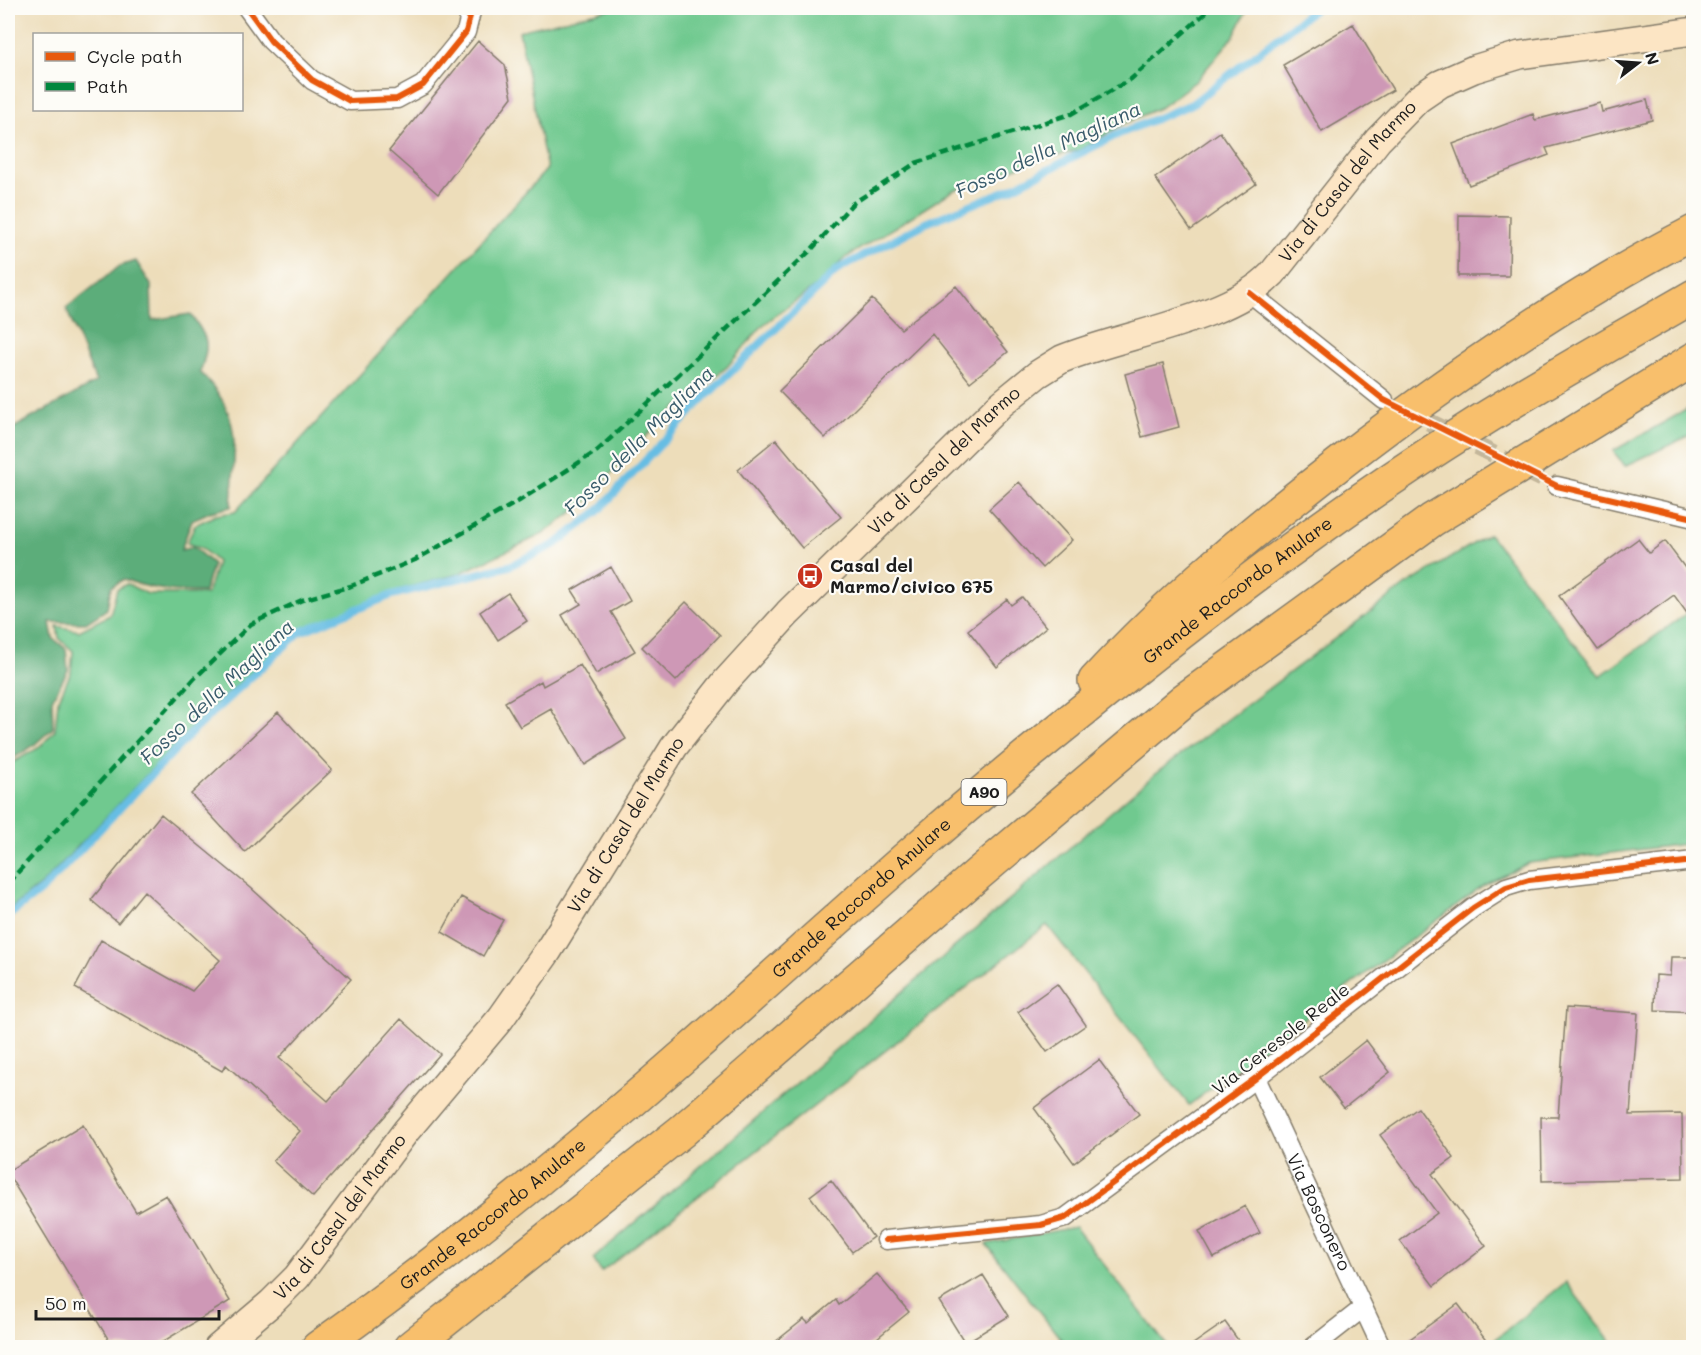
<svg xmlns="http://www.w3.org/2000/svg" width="1701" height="1355" viewBox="0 0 1701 1355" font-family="Mali,sans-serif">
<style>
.green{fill:#6fc98f;stroke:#467256;stroke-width:1.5}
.forest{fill:#5bad7a;stroke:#3c644b;stroke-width:1.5}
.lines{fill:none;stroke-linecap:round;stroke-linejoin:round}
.stream{stroke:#66bde3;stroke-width:8}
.building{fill:#ce98b6}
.street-tunnel{stroke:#c3b69a;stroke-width:18;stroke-dasharray:18 9;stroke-linecap:butt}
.street-casing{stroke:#847c6b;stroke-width:21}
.secondary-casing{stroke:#847c6b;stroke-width:30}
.highway-casing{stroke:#847c6b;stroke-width:36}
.street{stroke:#fff;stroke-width:18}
.secondary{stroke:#fce5c4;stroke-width:27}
.highway{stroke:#f8bf6c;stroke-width:33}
.quiet{stroke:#00873e;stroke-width:4.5;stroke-dasharray:9 4.5;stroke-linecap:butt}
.cycleway-casing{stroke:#fdfcf7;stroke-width:10}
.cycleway{stroke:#e8590c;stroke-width:6}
.labels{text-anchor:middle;stroke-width:4.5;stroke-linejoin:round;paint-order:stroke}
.shield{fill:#fdfcf7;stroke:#605f5e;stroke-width:1.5}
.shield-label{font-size:16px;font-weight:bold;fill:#1c1c1c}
.street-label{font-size:18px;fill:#1c1c1c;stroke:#fdfcf7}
.poi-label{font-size:18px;font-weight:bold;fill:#1c1c1c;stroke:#fdfcf7;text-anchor:start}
.water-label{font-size:20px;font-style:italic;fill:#3a5c6c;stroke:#fdfcf7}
</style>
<rect width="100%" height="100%" fill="#fdfcf7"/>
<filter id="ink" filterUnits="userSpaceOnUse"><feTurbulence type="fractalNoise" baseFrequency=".0167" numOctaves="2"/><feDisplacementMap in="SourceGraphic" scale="12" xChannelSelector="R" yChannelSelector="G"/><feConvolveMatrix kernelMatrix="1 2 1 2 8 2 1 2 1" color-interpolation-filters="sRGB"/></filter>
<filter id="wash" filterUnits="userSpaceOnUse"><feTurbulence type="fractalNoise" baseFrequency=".008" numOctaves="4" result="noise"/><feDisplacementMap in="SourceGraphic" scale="24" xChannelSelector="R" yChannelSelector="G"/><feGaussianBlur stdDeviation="1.35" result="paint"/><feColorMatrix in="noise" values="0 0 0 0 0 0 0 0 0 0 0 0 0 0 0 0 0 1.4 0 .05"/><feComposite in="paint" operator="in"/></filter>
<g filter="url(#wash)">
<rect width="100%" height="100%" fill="#edddba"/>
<path class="green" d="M 614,8 L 1248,8 L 1234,36 L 1196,81 L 1161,107 L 1123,124 L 1080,150 L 1032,162 L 954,190 L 845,258 L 817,285 L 763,325 L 727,367 L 664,418 L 620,463 L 590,499 L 543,534 L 458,574 L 399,590 L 300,629 L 208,711 L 42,884 L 8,910 L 8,765 L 40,747 L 55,730 L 58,701 L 71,672 L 73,651 L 59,638 L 57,626 L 79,631 L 110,615 L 117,589 L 127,584 L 148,594 L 207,594 L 217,562 L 202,549 L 187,543 L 195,525 L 216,515 L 235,512 L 547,169 L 519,31 Z
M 1693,406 L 1693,434 L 1625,466 L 1613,451 Z
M 1489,534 L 1600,676 L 1693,609 L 1693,843 L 1529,863 L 1485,885 L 1189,1105 L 1047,925 L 601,1272 L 593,1259 L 1155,774 L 1406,585 Z
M 1075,1227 L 1168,1347 L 1067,1347 L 986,1244 Z
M 1566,1282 L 1615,1347 L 1484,1348 Z"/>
<path class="forest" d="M 136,261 L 151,285 L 152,320 L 190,314 C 208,338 211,343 200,372 C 245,416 234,450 231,507 L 210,512 L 192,520 L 181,550 L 193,547 L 213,564 L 204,592 C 175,592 151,590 124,579 L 111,587 L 107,609 L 86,623 L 50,622 L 53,638 L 66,649 L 68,670 L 52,700 L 53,728 L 33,746 L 9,761 L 8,431 L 96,382 L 66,308 L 120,266 Z"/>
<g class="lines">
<path class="stream" d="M 8,916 L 44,888 L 198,726 L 300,632 L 392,595 L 509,566 L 556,544 L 597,512 L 703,399 L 838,269 L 926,223 L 1010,189 L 1119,134 L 1192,104 L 1316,8"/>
</g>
<g id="blocks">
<path class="building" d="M 1353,24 L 1393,90 L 1322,132 L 1283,65 Z
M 478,41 L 505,65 L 512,97 L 438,194 L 389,151 Z
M 1647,100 L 1652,120 L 1546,148 L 1549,155 L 1469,185 L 1453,144 L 1533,114 L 1535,120 L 1600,103 L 1602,112 Z
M 1220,132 L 1256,184 L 1191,230 L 1155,178 Z
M 1459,215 L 1510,216 L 1509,276 L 1458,276 Z
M 956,286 L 1008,352 L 970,382 L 932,334 L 825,438 L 779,391 L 872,299 L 901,329 Z
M 1163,364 L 1179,427 L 1142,437 L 1125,374 Z
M 776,439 L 841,517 L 802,548 L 738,470 Z
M 1019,482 L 1072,540 L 1042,568 L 989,509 Z
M 1638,539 L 1649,553 L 1665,541 L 1694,580 L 1694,623 L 1674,595 L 1598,650 L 1559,596 Z
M 611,567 L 630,601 L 611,612 L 635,651 L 596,674 L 562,615 L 581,604 L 572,590 Z
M 508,593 L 527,621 L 498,640 L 480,612 Z
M 1022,597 L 1046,627 L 997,667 L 968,630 L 1007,599 L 1011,605 Z
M 686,602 L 720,635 L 676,681 L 642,647 Z
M 580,665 L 626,739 L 585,765 L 551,709 L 520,727 L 505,702 L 541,681 L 543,686 Z
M 278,712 L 332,770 L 245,852 L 191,794 Z
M 161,814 L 251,888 L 351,979 L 279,1058 L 328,1101 L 401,1019 L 440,1054 L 313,1197 L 273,1161 L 300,1131 L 226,1065 L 222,1071 L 75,988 L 101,940 L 192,991 L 220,960 L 144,891 L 118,923 L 91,900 Z
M 461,897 L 503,920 L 483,956 L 442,932 Z
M 1671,957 L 1694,957 L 1694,1012 L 1655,1010 L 1656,975 L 1670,976 Z
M 1057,984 L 1086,1025 L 1047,1052 L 1018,1012 Z
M 1566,1008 L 1638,1013 L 1630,1115 L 1682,1114 L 1683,1178 L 1542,1181 L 1541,1117 L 1558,1117 Z
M 1366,1040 L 1390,1072 L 1344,1108 L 1320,1077 Z
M 1099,1060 L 1139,1114 L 1074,1163 L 1034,1108 Z
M 1418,1108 L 1454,1158 L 1432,1174 L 1486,1246 L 1434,1286 L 1400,1241 L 1437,1213 L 1380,1135 Z
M 83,1125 L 136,1212 L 166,1195 L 230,1301 L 154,1347 L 113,1347 L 8,1174 L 8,1171 Z
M 831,1180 L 873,1237 L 852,1252 L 810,1196 Z
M 1245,1206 L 1260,1233 L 1214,1258 L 1199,1231 Z
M 877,1274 L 909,1312 L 866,1347 L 769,1347 L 804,1319 L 808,1323 L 836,1300 L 839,1305 Z
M 983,1275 L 1009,1316 L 965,1343 L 939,1301 Z
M 1458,1304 L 1491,1347 L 1399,1347 Z
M 1225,1322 L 1243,1347 L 1189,1347 Z"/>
</g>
</g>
<g filter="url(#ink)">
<use href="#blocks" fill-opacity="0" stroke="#847c6b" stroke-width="1.5"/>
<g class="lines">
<path class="street-tunnel" d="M 1405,410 L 1557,486
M 229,1339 L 258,1348"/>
<g class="street-casing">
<g id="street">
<path d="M 247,8 L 271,41 L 312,80 L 350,101 L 397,99 L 423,85 L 466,32 L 472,8"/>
<path d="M 1250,293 L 1384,400"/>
<path d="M 1557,486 L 1694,518"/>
<path id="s1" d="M 1256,1078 L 1382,1348"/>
<path d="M 886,1240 L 1041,1225 L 1065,1218 L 1256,1078 L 1473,908 L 1506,887 L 1529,880 L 1694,861"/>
<path d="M 1312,1348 L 1363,1308"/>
</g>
</g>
<g class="secondary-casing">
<g id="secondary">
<path id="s2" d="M 218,1348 L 271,1303 L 297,1277 L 406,1131 L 501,1018 L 548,951 L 674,747 L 726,681 L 788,613 L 1000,405 L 1038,374 L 1062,359 C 1123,334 1228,320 1272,274 L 1378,140 L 1418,99 L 1440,84 L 1474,69 L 1520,55 L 1694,31"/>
</g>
</g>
<g class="highway-casing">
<g id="highway">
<path d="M 1095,681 C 1170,599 1255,529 1343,461 C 1453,376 1570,296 1694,232"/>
<path id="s3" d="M 318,1348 C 446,1257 569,1157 686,1054 C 804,950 919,843 1041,744 C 1178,633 1318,523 1468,429 C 1542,382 1618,340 1694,296"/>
<path d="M 410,1348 L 682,1131 L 978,874 L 1184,700 L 1432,520 L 1694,359"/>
</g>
</g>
<use href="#street" class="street"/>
<use href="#secondary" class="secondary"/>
<use href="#highway" class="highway"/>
<path class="quiet" d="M 8,883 L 194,679 L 251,624 L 302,600 L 351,586 L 415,560 L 519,501 L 597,451 L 812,249 L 852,204 L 916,163 L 1071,114 L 1131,79 L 1211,8"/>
<g class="cycleway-casing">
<path id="cycleway" d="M 247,8 L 271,41 L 312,80 L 350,101 L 397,99 L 423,85 L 466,32 L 472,8
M 1250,293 L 1384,400 L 1557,486 L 1694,518
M 886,1240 L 1041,1225 L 1065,1218 L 1256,1078 L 1473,908 L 1506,887 L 1529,880 L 1694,861"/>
</g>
<use href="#cycleway" class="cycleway"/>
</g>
</g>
<defs>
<g id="bus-disc" transform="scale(1.35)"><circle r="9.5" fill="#c8321e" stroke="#fdfcf7"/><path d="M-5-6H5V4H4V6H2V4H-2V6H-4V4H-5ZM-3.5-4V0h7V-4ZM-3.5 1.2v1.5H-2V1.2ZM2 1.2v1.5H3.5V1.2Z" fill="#fff"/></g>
</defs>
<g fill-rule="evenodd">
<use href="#bus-disc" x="810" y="576"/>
</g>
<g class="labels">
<rect class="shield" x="961.5" y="779" width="45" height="26" rx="4.5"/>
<g class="shield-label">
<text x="984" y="798">A90</text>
</g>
<g class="street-label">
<text dy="6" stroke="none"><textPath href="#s2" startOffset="1656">Via di Casal del Marmo</textPath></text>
<text dy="6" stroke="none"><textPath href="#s2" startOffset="1152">Via di Casal del Marmo</textPath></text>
<text dy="6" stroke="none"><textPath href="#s3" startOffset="1192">Grande Raccordo Anulare</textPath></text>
<text dy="6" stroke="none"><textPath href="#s2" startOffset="666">Via di Casal del Marmo</textPath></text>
<text dy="6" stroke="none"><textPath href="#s3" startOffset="706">Grande Raccordo Anulare</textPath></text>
<text transform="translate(1281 1039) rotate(-38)" y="6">Via Ceresole Reale</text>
<text dy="6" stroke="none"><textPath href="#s3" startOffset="220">Grande Raccordo Anulare</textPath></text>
<text dy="6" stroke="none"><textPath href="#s1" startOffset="148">Via Bosconero</textPath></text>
<text dy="6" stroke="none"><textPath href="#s2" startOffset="180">Via di Casal del Marmo</textPath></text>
</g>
<g class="poi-label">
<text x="830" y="572">Casal del<tspan x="830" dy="21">Marmo/civico 675</tspan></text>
</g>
<g class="water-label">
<text transform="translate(1048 150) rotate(-25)" y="7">Fosso della Magliana</text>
<text transform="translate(639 441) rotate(-45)" y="7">Fosso della Magliana</text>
<text transform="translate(217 692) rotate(-43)" y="7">Fosso della Magliana</text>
</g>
</g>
<rect width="1701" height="1355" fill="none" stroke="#fdfcf7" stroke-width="30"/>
<rect x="33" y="33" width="210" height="78" fill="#fdfcf7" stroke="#a3a29f" stroke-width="1.5"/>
<rect x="45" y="52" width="30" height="9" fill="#e8590c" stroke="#a3a29f" stroke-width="1.5"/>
<text x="87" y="63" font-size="18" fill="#1c1c1c">Cycle path</text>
<rect x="45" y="82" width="30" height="9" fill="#00873e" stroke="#a3a29f" stroke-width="1.5"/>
<text x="87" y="93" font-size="18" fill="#1c1c1c">Path</text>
<g transform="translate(1638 63) rotate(73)" stroke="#fdfcf7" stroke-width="4.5" paint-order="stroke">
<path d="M0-4.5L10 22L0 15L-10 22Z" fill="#1c1c1c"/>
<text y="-9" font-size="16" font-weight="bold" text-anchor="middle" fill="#1c1c1c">N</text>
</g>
<path d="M36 1310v9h183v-9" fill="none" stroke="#1c1c1c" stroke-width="3"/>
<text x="45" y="1310" font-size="18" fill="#1c1c1c" stroke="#fdfcf7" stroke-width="4.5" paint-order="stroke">50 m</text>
</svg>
